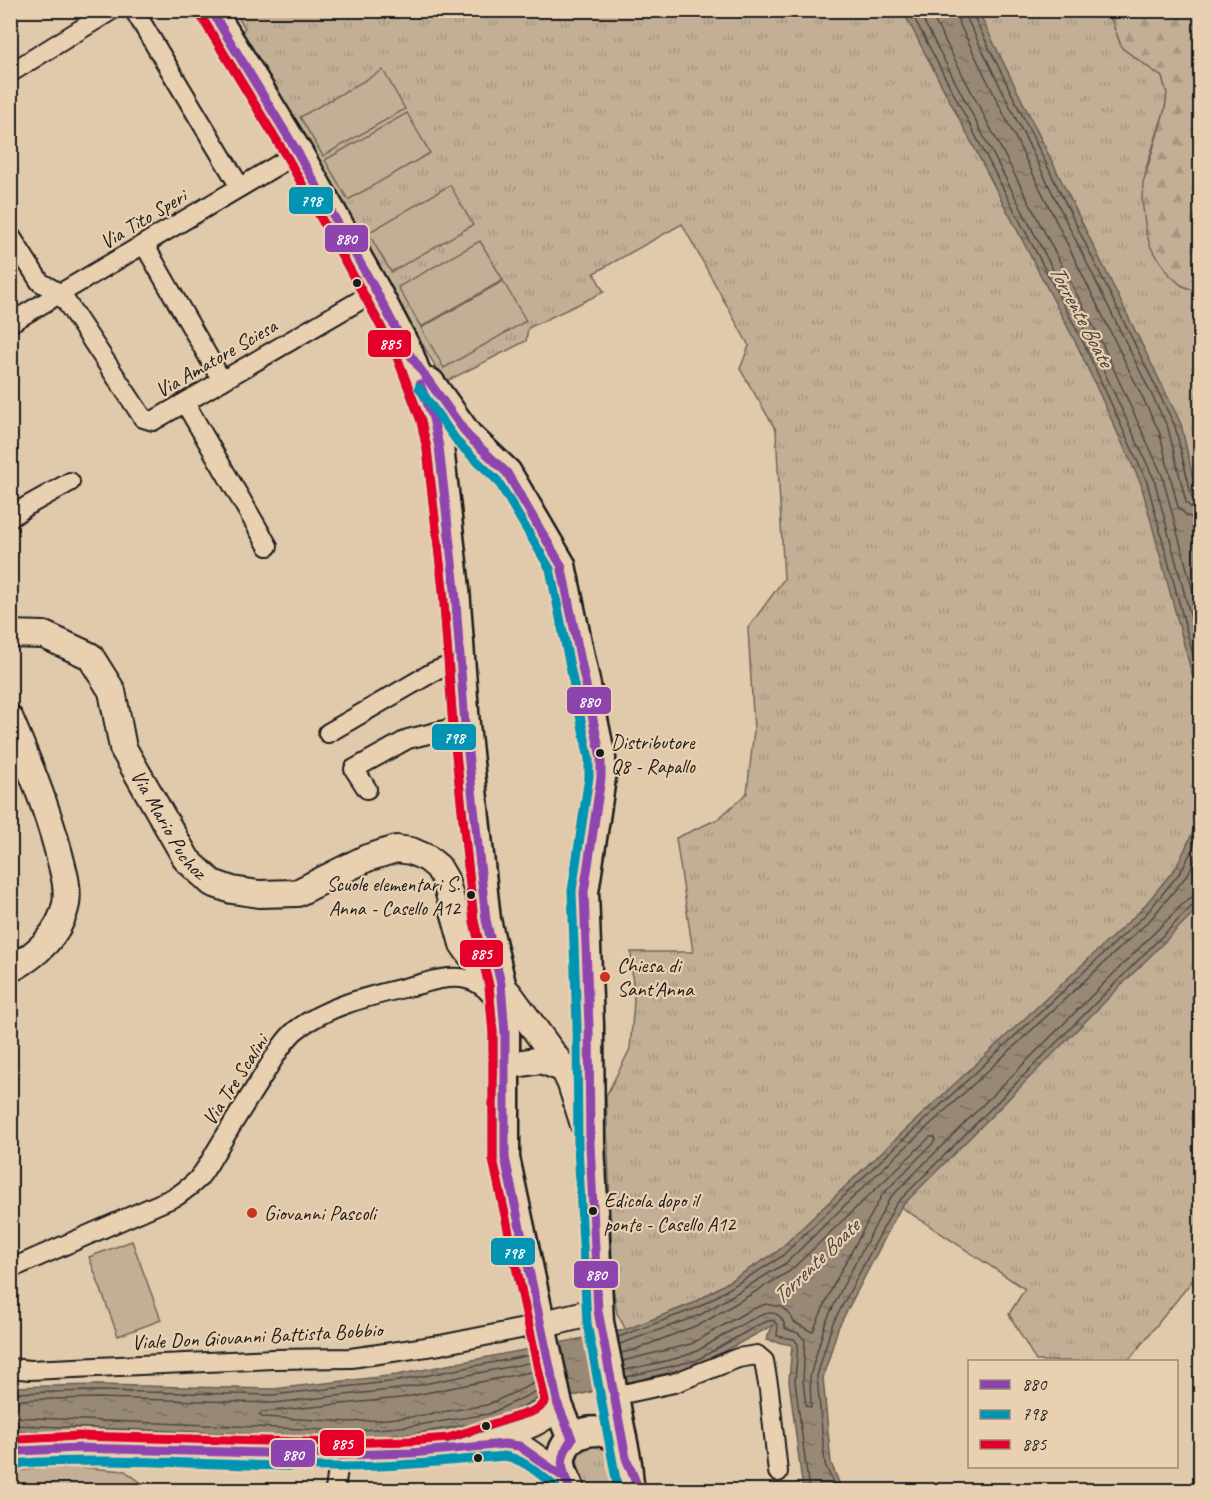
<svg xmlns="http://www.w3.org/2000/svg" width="1211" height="1501" viewBox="0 0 1211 1501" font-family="Caveat,sans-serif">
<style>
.grass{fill:url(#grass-tufts);stroke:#706659;stroke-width:1.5}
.forest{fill:url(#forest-firs);stroke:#706659;stroke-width:1.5}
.pitch{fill:#c3af96;stroke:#706659;stroke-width:1.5}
.water{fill:url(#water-ripples);stroke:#665d52;stroke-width:1.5}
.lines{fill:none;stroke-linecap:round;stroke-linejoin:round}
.shore{stroke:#4e4840;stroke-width:1.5}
.street-casing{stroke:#1c1c1c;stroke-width:22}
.secondary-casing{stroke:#1c1c1c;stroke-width:30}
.primary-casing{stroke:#1c1c1c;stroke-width:33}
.street{stroke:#e9d0b1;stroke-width:18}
.secondary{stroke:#e9d0b1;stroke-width:26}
.primary{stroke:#e9d0b1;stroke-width:28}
.bus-1-casing{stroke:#e9d0b1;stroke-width:14}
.bus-2-casing{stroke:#e9d0b1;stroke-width:14}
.bus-3-casing{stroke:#e9d0b1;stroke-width:14}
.bus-1{stroke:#8e44ad;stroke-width:9}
.bus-2{stroke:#0494b3;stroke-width:9}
.bus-3{stroke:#e4002b;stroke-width:9}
.bus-dot{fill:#1c1c1c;stroke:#e9d0b1;stroke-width:2}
.poi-dot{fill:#c8321e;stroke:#e9d0b1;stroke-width:2}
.labels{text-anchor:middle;stroke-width:4.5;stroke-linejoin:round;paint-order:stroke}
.bus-label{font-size:20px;fill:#1c1c1c;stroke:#e9d0b1;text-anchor:start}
.street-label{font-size:21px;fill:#1c1c1c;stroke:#e9d0b1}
.poi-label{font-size:21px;fill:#1c1c1c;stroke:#e9d0b1;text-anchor:start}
.water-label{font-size:22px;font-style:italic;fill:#47423c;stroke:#e9d0b1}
.line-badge{stroke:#e9d0b1;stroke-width:2}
.badge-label{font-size:16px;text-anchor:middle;font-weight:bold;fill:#fff}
</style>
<defs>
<pattern id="grass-tufts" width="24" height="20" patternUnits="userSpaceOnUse" patternTransform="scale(1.5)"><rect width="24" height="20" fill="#c3af96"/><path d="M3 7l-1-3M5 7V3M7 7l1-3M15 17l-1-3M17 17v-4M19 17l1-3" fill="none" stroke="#a79681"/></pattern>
<pattern id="forest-firs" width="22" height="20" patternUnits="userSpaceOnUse" patternTransform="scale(1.5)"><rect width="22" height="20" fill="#c3af96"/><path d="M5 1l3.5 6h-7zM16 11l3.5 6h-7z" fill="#a79681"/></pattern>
<pattern id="water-ripples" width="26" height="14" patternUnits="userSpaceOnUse" patternTransform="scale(1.5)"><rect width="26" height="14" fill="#988976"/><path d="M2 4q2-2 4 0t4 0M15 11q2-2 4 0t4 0" fill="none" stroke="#7b6f60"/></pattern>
</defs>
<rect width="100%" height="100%" fill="#e1c9ab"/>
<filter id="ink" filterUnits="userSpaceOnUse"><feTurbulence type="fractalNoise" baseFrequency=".0167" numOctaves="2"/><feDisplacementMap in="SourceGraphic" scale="12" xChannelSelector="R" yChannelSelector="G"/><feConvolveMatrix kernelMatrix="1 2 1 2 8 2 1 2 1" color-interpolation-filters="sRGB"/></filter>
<g filter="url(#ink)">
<path class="grass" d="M 234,11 L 1108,11 L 1122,48 L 1162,77 L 1167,93 L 1165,109 L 1146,168 L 1181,285 L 1200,293 L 1200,1271 L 1128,1361 L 1036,1361 L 1009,1314 L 1025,1289 L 901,1207 L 871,1162 L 777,1252 L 694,1303 L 626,1330 L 617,1313 L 613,1287 L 606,1096 L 630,1049 L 634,1002 L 631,952 L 693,952 L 676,838 L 718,819 L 747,793 L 754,730 L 748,628 L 784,579 L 776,430 L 740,369 L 749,346 L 682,224 L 594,273 L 604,292 L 528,328 L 526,341 L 449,380 L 441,376 L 242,31 L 245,28 Z
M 598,1444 C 614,1455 614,1473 617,1490 L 586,1490 L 577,1462 L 580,1450 L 589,1445 Z"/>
<path class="forest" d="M 1108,11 L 1200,11 L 1200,293 L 1181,285 L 1170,275 L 1151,248 L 1146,232 L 1142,200 L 1143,183 L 1165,109 L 1167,93 L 1162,77 L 1122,48 Z"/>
<path class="pitch" d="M 383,70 L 405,109 L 323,156 L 300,117 Z
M 407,113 L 430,153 L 348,200 L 325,160 Z
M 450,185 L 473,225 L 391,272 L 368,233 Z
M 480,241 L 503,280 L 421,327 L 398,287 Z
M 503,281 L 526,321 L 444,368 L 421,328 Z
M 132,1241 L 161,1320 L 118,1336 L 89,1257 Z
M 63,1466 L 125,1471 L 151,1490 L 11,1490 L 11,1474 L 16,1471 Z"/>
<path class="water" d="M 903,11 L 978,11 L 1181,424 L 1200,509 L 1200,704 L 1141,484 L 1078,347 Z
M 1200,817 L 1200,906 L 901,1207 L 838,1328 L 823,1378 L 831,1463 L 842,1490 L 803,1490 L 789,1381 L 792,1345 L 766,1340 L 773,1325 L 699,1365 L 542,1404 L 493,1427 L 413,1440 L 353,1444 L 11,1431 L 11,1387 L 98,1385 L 273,1389 L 397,1375 L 625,1330 L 694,1303 L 777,1252 L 871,1162 L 1141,910 L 1177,866 Z"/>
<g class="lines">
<path class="shore" d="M 910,10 L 1084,344 L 1147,482 L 1200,681
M 918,10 L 1090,341 L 1154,479 L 1200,652
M 929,10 L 1099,337 L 1162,475 L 1200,618
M 956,10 L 959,23 L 1159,431 L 1178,507 L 1187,516 L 1200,520
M 965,10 L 967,19 L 1168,428 L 1186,502 L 1192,509 L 1200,511
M 973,10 L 973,15 L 1175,426 L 1192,498 L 1195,502 L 1200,503
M 618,1337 L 697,1308 L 781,1257 L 875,1166 L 1146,914 L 1182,870 L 1200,834
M 620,1344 L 700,1315 L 786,1263 L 880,1171 L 1150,920 L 1188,874 L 1200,850
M 621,1353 L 634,1350 L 703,1323 L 790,1271 L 930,1137 L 935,1137 L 935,1141 L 882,1195 L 834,1284 L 813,1331 L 810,1331 L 794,1322 L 789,1313 L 782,1307 L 766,1304 L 750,1310 L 691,1344 L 623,1361
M 625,1370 C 645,1365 680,1360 697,1351 C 712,1343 759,1311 772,1313 C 781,1314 784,1322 786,1329 L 798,1333 L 805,1340 L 803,1381 L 806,1406 L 811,1407 L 810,1376 L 825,1324 L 842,1288 L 890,1198 L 1188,899 L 1200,895
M 535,1371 L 401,1398 L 262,1412 L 259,1415 L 262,1417 L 352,1422 L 410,1417 L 487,1405 L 537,1382
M 626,1377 L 697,1360 L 758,1325 L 768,1321 L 774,1321 L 778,1326 L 777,1336 L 794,1339 L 798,1344 L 795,1381 L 809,1490
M 10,1393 L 98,1391 L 273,1395 L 398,1381 L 531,1355
M 10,1400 L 98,1398 L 274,1403 L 399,1389 L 533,1362
M 10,1417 L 353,1431 L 411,1426 L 489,1414 L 539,1390
M 10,1425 L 353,1438 L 412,1434 L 491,1421 L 540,1398
M 836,1490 L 825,1464 L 817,1376 L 832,1325 L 896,1204 L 1194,904 L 1200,902"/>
<g class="street-casing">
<path id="street" d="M 134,10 L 240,187
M 10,73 L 112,10
M 10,235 L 40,282 L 61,294 L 143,418 L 153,421 L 376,291
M 144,244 L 222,381
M 10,323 L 298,153
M 185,403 L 268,546
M 10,518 L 27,506 L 70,482
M 328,733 L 433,672 L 460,661
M 367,789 L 354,769 L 408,739 L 465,725
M 10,1269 L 177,1196 C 184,1191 192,1185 198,1179 C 206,1170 212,1158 218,1148 C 233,1123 248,1099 264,1074 C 273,1060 283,1041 296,1030 C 332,1002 381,994 424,983 C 458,973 484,975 500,1010
M 10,1368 L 30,1370 L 273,1359 L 351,1358 L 440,1345 L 540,1325
M 614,1396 L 674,1383 L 738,1358 L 757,1355 L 764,1361 L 769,1390 L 778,1472
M 335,1490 L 340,1455"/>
</g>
<g class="secondary-casing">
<g id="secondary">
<path id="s1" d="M 10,634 L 44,635 L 90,656 L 112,691 L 123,748 L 187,860 L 212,883 L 232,890 L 259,894 L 297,893 L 367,858 L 396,849 L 411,851 L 427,858 L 438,867 L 445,879 L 463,944 L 470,954 L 509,994 L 564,1069 L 571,1084 L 586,1131"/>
<path d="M 10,719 C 28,762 46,805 58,850 C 62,867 69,886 66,904 C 60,934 36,956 10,969"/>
<path d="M 504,1066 L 541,1060 L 564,1069"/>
<path d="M 540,1325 L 598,1311"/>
<path d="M 487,1438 C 515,1429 537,1427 558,1405"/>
<path d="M 10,1455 L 20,1451 L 78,1448 L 340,1455 L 411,1453 L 504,1444 L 519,1446 L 566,1479"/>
</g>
</g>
<g class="primary-casing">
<path id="primary" d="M 211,10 L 298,153 L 376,291 L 408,352 L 433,418 L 439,447 L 455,589 L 465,725 L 486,920 L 501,984 L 505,1033 L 505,1158 L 558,1405 L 572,1439
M 430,383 L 468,436 L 507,473 L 561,565 L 601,758 L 601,778 L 584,892 L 589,1026 L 590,1144 L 599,1322 L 626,1458
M 570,1490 C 567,1480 560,1471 561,1459 C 564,1430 605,1421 621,1445 C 629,1457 627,1476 630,1490"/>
</g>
<use href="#street" class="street"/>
<use href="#secondary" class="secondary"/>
<use href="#primary" class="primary"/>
<g class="bus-1-casing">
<path id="bus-1" d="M 211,10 L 298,153 L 376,291 L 408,352 L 468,436 L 507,473 L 561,565 L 601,758 L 601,778 L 584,892 L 589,1026 L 590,1144 L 598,1311 L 626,1458 L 639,1490
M 420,384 L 433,418 L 439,447 L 455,589 L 465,725 L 486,920 L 501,984 L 505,1033 L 505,1158 L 558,1405 L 572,1439 C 557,1459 562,1469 570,1490
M 10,1455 L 20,1451 L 78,1448 L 340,1455 L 411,1453 L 504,1444 L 519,1446 L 566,1479"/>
</g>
<g class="bus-2-casing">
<path id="bus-2" d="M 201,16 L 288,159 L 365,297 L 397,357 L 421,421 L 427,449 L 443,590 L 453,726 L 474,921 L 489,986 L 493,1033 L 493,1159 L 545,1401 L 539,1408 L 531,1412 L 446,1439
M 419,388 L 459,444 L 498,481 L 550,569 L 589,759 L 589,777 L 572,891 L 577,1026 L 578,1145 L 587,1323 L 618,1490
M 14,1466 L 23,1463 C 129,1457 235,1467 341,1467 C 395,1467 449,1461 504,1456 C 524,1459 540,1475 556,1487 L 557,1490"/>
</g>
<g class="bus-3-casing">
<path id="bus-3" d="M 10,1442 L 19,1439 L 78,1436 L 340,1443 L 410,1441 L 448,1438 L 531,1412 L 539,1408 L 545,1401 L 493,1159 L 493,1033 L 489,986 L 474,921 L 453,726 L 443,590 L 427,449 L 421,421 L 397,357 L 365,297 L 288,159 L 201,16"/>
</g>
<use href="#bus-1" class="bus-1"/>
<use href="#bus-2" class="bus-2"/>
<use href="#bus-3" class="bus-3"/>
</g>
</g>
<g class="bus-dot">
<circle cx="357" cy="283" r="5"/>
<circle cx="600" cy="753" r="5"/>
<circle cx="471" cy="895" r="5"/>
<circle cx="593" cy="1211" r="5"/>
<circle cx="486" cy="1426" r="5"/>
<circle cx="478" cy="1458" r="5"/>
</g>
<g class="poi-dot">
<circle cx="605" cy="977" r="6"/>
<circle cx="252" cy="1213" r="6"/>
</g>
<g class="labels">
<g class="bus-label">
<text x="611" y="749">Distributore<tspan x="611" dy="24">Q8 - Rapallo</tspan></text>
<text x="460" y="891" text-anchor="end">Scuole elementari S.<tspan x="460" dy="24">Anna - Casello A12</tspan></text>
<text x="604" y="1207">Edicola dopo il<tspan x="604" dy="24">ponte - Casello A12</tspan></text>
</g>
<g class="street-label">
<text transform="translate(143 219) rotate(-31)" y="7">Via Tito Speri</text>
<text transform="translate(216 358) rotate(-30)" y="7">Via Amatore Sciesa</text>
<text dy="7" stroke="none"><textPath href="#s1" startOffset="273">Via Mario Puchoz</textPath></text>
<text transform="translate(235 1080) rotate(-57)" y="7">Via Tre Scalini</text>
<text transform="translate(257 1336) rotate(-3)" y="7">Viale Don Giovanni Battista Bobbio</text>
</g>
<g class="poi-label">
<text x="617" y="972">Chiesa di<tspan x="617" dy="24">Sant'Anna</tspan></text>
<text x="264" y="1220">Giovanni Pascoli</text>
</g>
<g class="water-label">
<text transform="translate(1082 315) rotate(62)" y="8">Torrente Boate</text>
<text transform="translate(815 1261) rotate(-44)" y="8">Torrente Boate</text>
</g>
</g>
<g class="line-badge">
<rect x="288" y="186" width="46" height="29" rx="6" fill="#0494b3"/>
<rect x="324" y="224" width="45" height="29" rx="6" fill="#8e44ad"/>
<rect x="367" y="329" width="45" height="29" rx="6" fill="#e4002b"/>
<rect x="566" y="686" width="46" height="29" rx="6" fill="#8e44ad"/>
<rect x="431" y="723" width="46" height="28" rx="6" fill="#0494b3"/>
<rect x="459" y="939" width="45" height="29" rx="6" fill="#e4002b"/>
<rect x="490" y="1237" width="46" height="29" rx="6" fill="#0494b3"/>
<rect x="573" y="1260" width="46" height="29" rx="6" fill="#8e44ad"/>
<rect x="319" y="1429" width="46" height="28" rx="6" fill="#e4002b"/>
<rect x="270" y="1439" width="46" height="29" rx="6" fill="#8e44ad"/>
</g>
<g class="badge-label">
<text x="311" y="206">798</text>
<text x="346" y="244">880</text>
<text x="390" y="349">885</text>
<text x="589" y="707">880</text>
<text x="454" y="743">798</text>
<text x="481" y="959">885</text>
<text x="513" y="1258">798</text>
<text x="596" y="1280">880</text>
<text x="342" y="1449">885</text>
<text x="293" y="1460">880</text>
</g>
<rect width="1211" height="1501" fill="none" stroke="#e9d0b1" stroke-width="36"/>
<rect x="18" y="18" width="1175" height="1465" fill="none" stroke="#1c1c1c" stroke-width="2" filter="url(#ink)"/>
<rect x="968" y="1360" width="210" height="108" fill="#e9d0b1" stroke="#978875" stroke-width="1.5"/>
<rect x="980" y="1380" width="30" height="9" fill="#8e44ad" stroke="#978875" stroke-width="1.5"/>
<text x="1022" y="1390" font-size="18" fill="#1c1c1c">880</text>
<rect x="980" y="1410" width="30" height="9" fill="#0494b3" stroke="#978875" stroke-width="1.5"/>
<text x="1022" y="1420" font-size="18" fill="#1c1c1c">798</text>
<rect x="980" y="1440" width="30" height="9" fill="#e4002b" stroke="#978875" stroke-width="1.5"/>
<text x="1022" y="1450" font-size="18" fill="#1c1c1c">885</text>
</svg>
